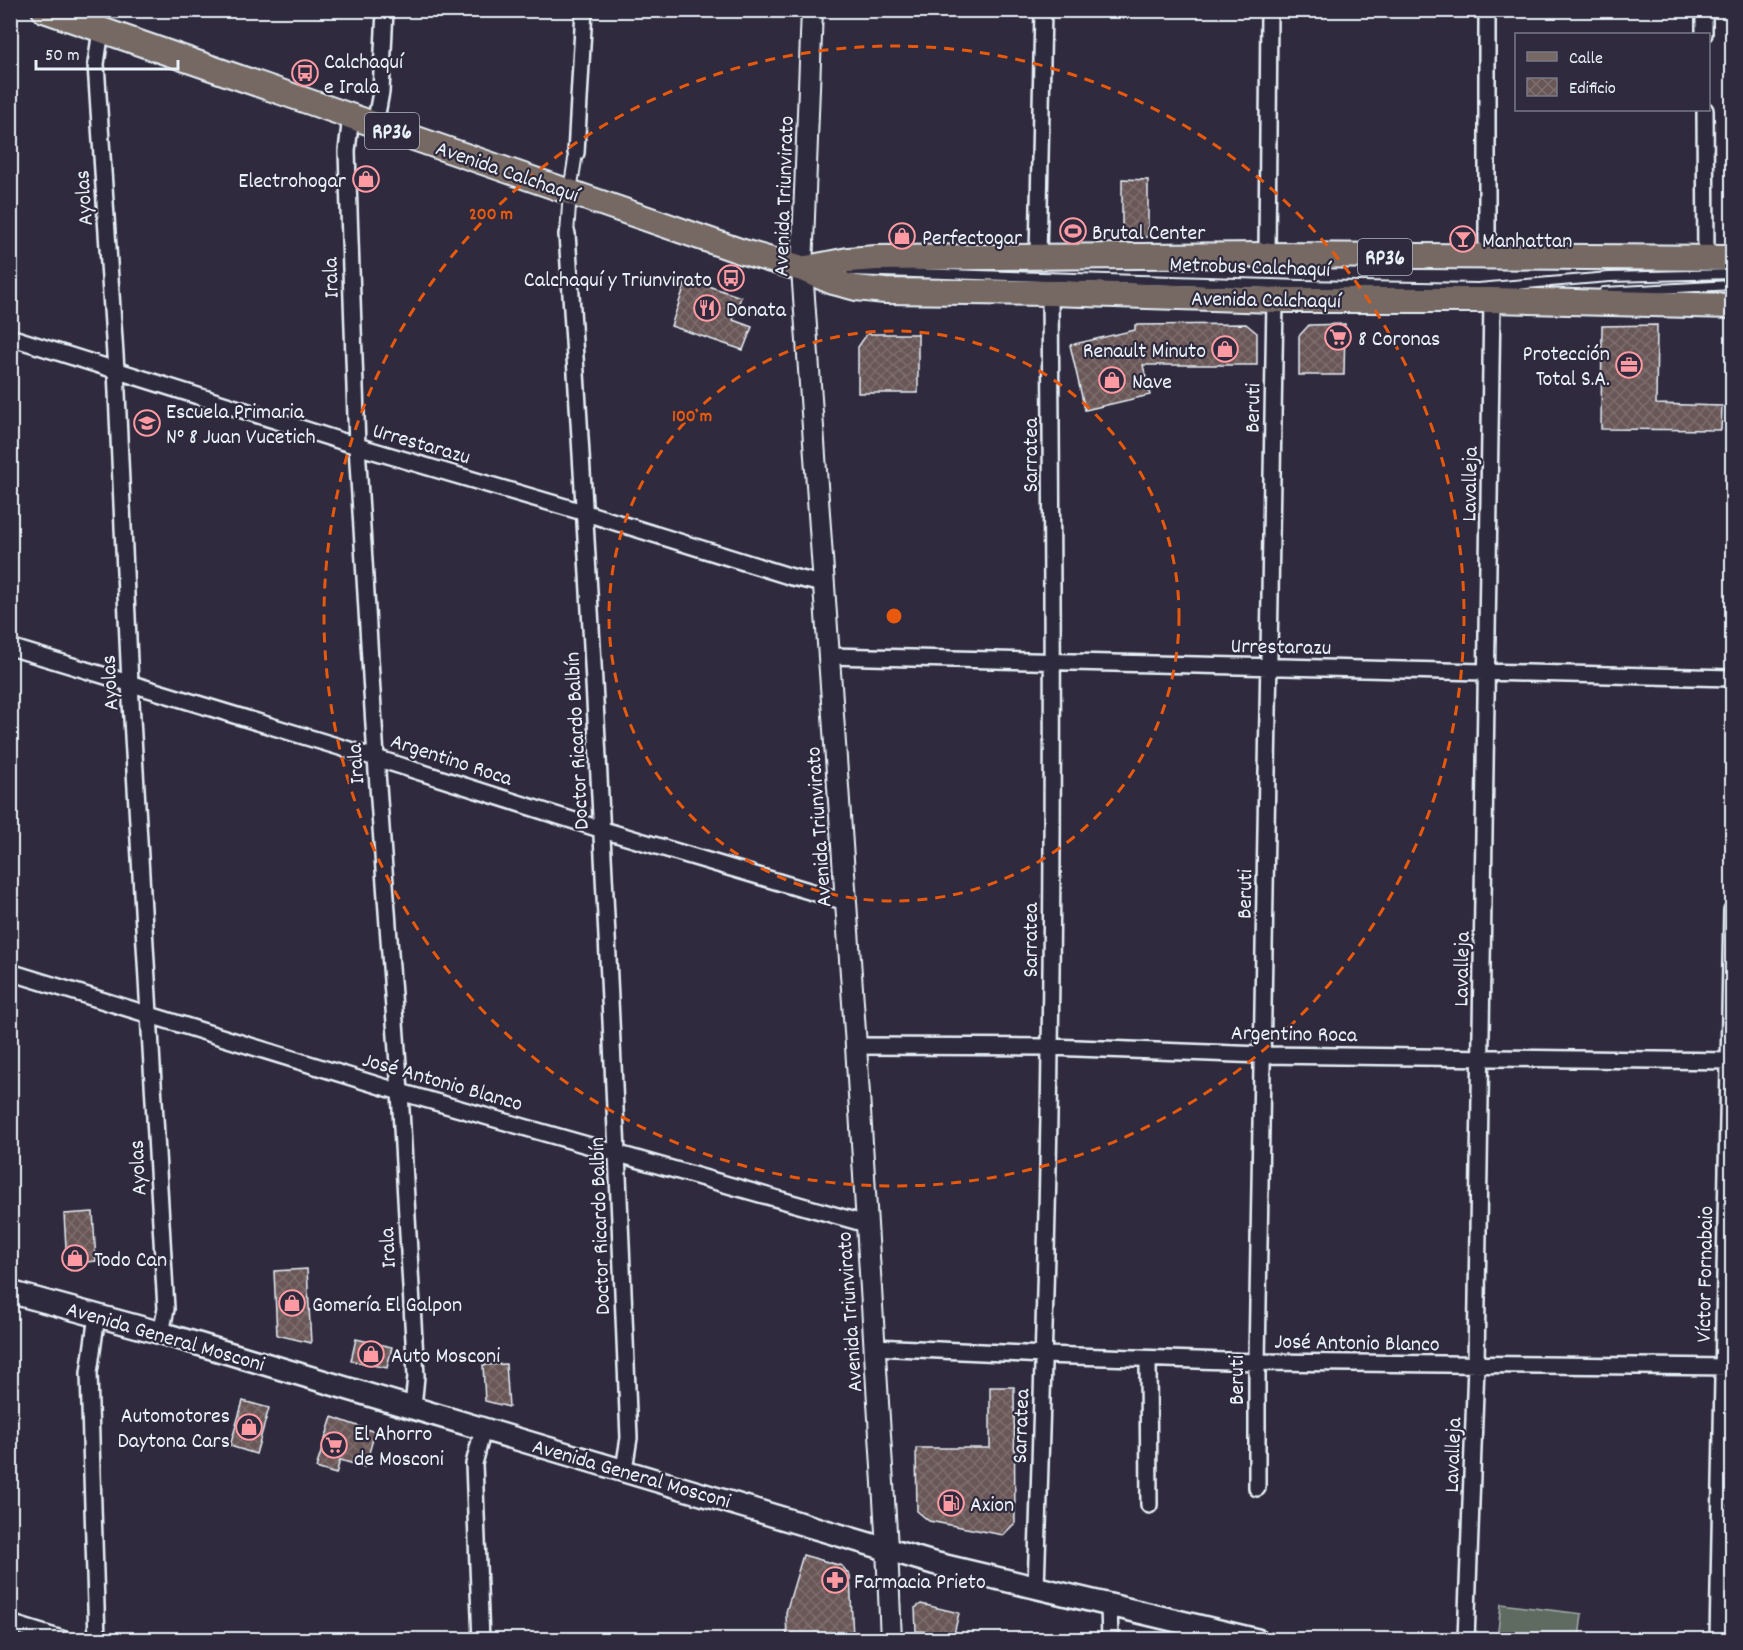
<svg xmlns="http://www.w3.org/2000/svg" width="1743" height="1650" viewBox="0 0 1743 1650" font-family="Dekko,sans-serif">
<style>
.park{fill:#5e6b60;stroke:#a3aeac;stroke-width:1.5}
.building{fill:url(#building-cross-hatch);stroke:#e8f1f8;stroke-width:1.5}
.lines{fill:none;stroke-linecap:round;stroke-linejoin:round}
.service-casing{stroke:#e8f1f8;stroke-width:12}
.pedestrian-casing{stroke:#e8f1f8;stroke-width:16}
.minor-casing{stroke:#e8f1f8;stroke-width:20}
.tertiary-casing{stroke:#e8f1f8;stroke-width:24}
.secondary-casing{stroke:#e8f1f8;stroke-width:26}
.primary-casing{stroke:#e8f1f8;stroke-width:28}
.service{stroke:#2f2a3d;stroke-width:8}
.pedestrian{stroke:#2f2a3d;stroke-width:12}
.minor{stroke:#2f2a3d;stroke-width:15}
.tertiary{stroke:#2f2a3d;stroke-width:20}
.secondary{stroke:#2f2a3d;stroke-width:21}
.primary{stroke:#766964;stroke-width:24}
.ring{fill:none;stroke:#e8590c;stroke-width:3;stroke-dasharray:10 8}
.labels{text-anchor:middle;stroke-width:4.5;stroke-linejoin:round;paint-order:stroke}
.shield{fill:#2f2a3d;stroke:#b0b5c0;stroke-width:1.5}
.shield-label{font-size:21px;font-weight:bold;fill:#e8f1f8}
.poi-label{font-size:22px;fill:#e8f1f8;stroke:#2f2a3d;text-anchor:start}
.street-label{font-size:22px;fill:#e8f1f8;stroke:#2f2a3d}
.centre{fill:#e8590c;stroke:#2f2a3d;stroke-width:3}
.ring-label{font-size:18px;text-anchor:middle;font-weight:bold;fill:#e8590c;stroke:#2f2a3d;stroke-width:4.5;stroke-linejoin:round;paint-order:stroke}
</style>
<defs>
<pattern id="building-cross-hatch" width="8" height="8" patternUnits="userSpaceOnUse" patternTransform="scale(1.5)"><rect width="8" height="8" fill="#695657"/><path d="M0 0l8 8M0 8l8-8" fill="none" stroke="#7e6f70"/></pattern>
</defs>
<rect width="100%" height="100%" fill="#2f2a3d"/>
<filter id="ink" filterUnits="userSpaceOnUse"><feTurbulence type="fractalNoise" baseFrequency=".0167" numOctaves="2"/><feDisplacementMap in="SourceGraphic" scale="12" xChannelSelector="R" yChannelSelector="G"/><feConvolveMatrix kernelMatrix="1 2 1 2 8 2 1 2 1" color-interpolation-filters="sRGB"/></filter>
<g filter="url(#ink)">
<path class="park" d="M 1501,1604 L 1582,1614 L 1579,1639 L 1497,1639 Z"/>
<path class="building" d="M 1122,179 L 1148,180 L 1148,237 L 1122,237 Z
M 687,279 L 741,297 L 733,320 L 752,327 L 743,350 L 671,326 Z
M 1246,324 L 1257,333 L 1257,365 L 1143,365 L 1150,395 L 1085,410 L 1070,345 L 1135,330 L 1135,325 Z
M 1345,324 L 1344,375 L 1299,375 L 1299,336 L 1309,325 Z
M 1657,325 L 1656,404 L 1722,406 L 1721,430 L 1601,429 L 1602,326 Z
M 867,334 L 918,334 L 918,393 L 858,393 L 858,347 Z
M 93,1212 L 96,1261 L 67,1264 L 64,1214 Z
M 307,1269 L 311,1343 L 277,1335 L 274,1271 Z
M 356,1339 L 392,1347 L 387,1368 L 351,1361 Z
M 506,1364 L 509,1407 L 485,1401 L 483,1365 Z
M 990,1387 L 1014,1387 L 1015,1523 L 1003,1535 L 929,1521 L 917,1511 L 916,1448 L 990,1448 Z
M 243,1401 L 269,1408 L 256,1454 L 230,1446 Z
M 332,1417 L 375,1432 L 365,1467 L 340,1460 L 336,1474 L 316,1468 Z
M 803,1555 L 842,1566 L 850,1576 L 853,1638 L 787,1640 L 786,1612 Z
M 921,1604 L 959,1613 L 954,1634 L 916,1631 L 915,1608 Z"/>
<g class="lines">
<g class="service-casing">
<path id="service" d="M 850,271 L 1301,285 L 1478,288 L 1609,277 L 1732,274
M 1604,292 L 1732,285"/>
</g>
<g class="pedestrian-casing">
<path id="pedestrian" d="M 567,234 L 570,191 L 576,153"/>
</g>
<g class="minor-casing">
<path id="minor" d="M 1704,10 L 1704,34
M 101,30 L 96,64 L 116,370 L 130,684 L 166,1309 L 161,1333
M 1705,110 L 1706,258
M 351,116 L 347,151 L 357,446 L 376,758 L 400,1092 L 416,1376 L 413,1408
M 375,125 L 381,92 L 385,10
M 576,153 L 584,10
M 567,234 C 594,635 613,1036 629,1438 L 624,1469
M 1267,255 L 1269,10
M 1038,257 L 1043,10
M 1487,257 L 1487,10
M 10,337 L 357,446 L 586,513 L 792,577 L 823,584
M 10,647 L 376,758 L 603,830 L 846,902
M 829,656 L 1732,678
M 10,972 L 400,1092 L 866,1224
M 856,1046 L 1050,1047 L 1263,1055 L 1732,1061
M 97,1315 L 89,1373 L 97,1640
M 874,1347 L 1044,1355 L 1257,1362 L 1732,1367
M 1148,1359 L 1149,1505
M 1257,1488 L 1257,1362 L 1275,300
M 1036,1588 C 1042,1408 1048,1228 1050,1048 C 1054,796 1052,544 1050,293
M 1109,1605 L 1110,1640
M 10,1623 L 65,1640
M 481,1640 L 474,1464 L 483,1429
M 1466,1640 L 1476,1365 L 1492,300
M 1718,1640 L 1732,910"/>
</g>
<g class="tertiary-casing">
<path id="tertiary" d="M 812,10 L 802,269 L 856,1046 L 887,1548 L 891,1640"/>
</g>
<g class="secondary-casing">
<path id="secondary" d="M 10,1292 L 161,1333 L 933,1563 L 1257,1640"/>
</g>
<g class="primary-casing">
<path id="primary" d="M 44,10 L 740,251 L 802,269 L 833,282 L 856,288 L 885,291 L 1050,293 L 1275,300 L 1492,300 L 1732,306
M 802,269 L 848,260 L 876,258 L 1267,255 L 1732,258"/>
</g>
<use href="#service" class="service"/>
<use href="#pedestrian" class="pedestrian"/>
<use href="#minor" class="minor"/>
<use href="#tertiary" class="tertiary"/>
<use href="#secondary" class="secondary"/>
<use href="#primary" class="primary"/>
</g>
</g>
<g class="ring">
<circle cx="894" cy="616" r="285"/>
<circle cx="894" cy="616" r="570"/>
</g>
<defs>
<g id="bus-ring" transform="scale(1.35)"><circle r="9.5" fill="#2f2a3d" stroke="#ff9aa2" stroke-width="1.5"/><path d="M-5-6H5V4H4V6H2V4H-2V6H-4V4H-5ZM-3.5-4V0h7V-4ZM-3.5 1.2v1.5H-2V1.2ZM2 1.2v1.5H3.5V1.2Z" fill="#ff9aa2"/></g>
<g id="shop-ring" transform="scale(1.35)"><circle r="9.5" fill="#2f2a3d" stroke="#ff9aa2" stroke-width="1.5"/><path d="M-5-2.5h2.3a2.7 3.5 0 0 1 5.4 0H5L5.5 6h-11ZM-1.5-2.5h3a1.5 2.3 0 0 0-3 0Z" fill="#ff9aa2"/></g>
<g id="stadium-ring" transform="scale(1.35)"><circle r="9.5" fill="#2f2a3d" stroke="#ff9aa2" stroke-width="1.5"/><path d="M0-5a6.5 5 0 1 0 0 10a6.5 5 0 1 0 0-10ZM-3.5-1.8h7v3.6h-7Z" fill="#ff9aa2"/></g>
<g id="bar-ring" transform="scale(1.35)"><circle r="9.5" fill="#2f2a3d" stroke="#ff9aa2" stroke-width="1.5"/><path d="M-6-5H6L.8 .8V4.5H3.5V6h-7V4.5H-.8V.8Z" fill="#ff9aa2"/></g>
<g id="restaurant-ring" transform="scale(1.35)"><circle r="9.5" fill="#2f2a3d" stroke="#ff9aa2" stroke-width="1.5"/><path d="M-5-6h1v4h1v-4h1v4h1v-4h1v5L-1.5 .5V6h-2V.5L-5-1ZM5-6V6H3V1.5H1.5Q1.5-4 5-6Z" fill="#ff9aa2"/></g>
<g id="supermarket-ring" transform="scale(1.35)"><circle r="9.5" fill="#2f2a3d" stroke="#ff9aa2" stroke-width="1.5"/><path d="M-6-5.5h2.5l.6 2H6L4.5 2H-2.5L-4.4-4H-6ZM-1.5 3.2a1.3 1.3 0 1 0 .1 0ZM3 3.2a1.3 1.3 0 1 0 .1 0Z" fill="#ff9aa2"/></g>
<g id="office-ring" transform="scale(1.35)"><circle r="9.5" fill="#2f2a3d" stroke="#ff9aa2" stroke-width="1.5"/><path d="M-6-3h4V-5.5h4V-3h4V5H-6ZM-1-4.5V-3h2v-1.5ZM-6 0V1H6V0Z" fill="#ff9aa2"/></g>
<g id="school-ring" transform="scale(1.35)"><circle r="9.5" fill="#2f2a3d" stroke="#ff9aa2" stroke-width="1.5"/><path d="M0-5L7-2L0 1L-7-2ZM-4 1L0 2.5L4 1V4Q0 6-4 4Z" fill="#ff9aa2"/></g>
<g id="fuel-ring" transform="scale(1.35)"><circle r="9.5" fill="#2f2a3d" stroke="#ff9aa2" stroke-width="1.5"/><path d="M-5.5-6h7V0h2V4h1.3V-2.5L3-4.5l.8-.8L6-3V5H2.5V1h-1V6h-7ZM-4.2-4.7v3.2H.2V-4.7Z" fill="#ff9aa2"/></g>
<g id="pharmacy-ring" transform="scale(1.35)"><circle r="9.5" fill="#2f2a3d" stroke="#ff9aa2" stroke-width="1.5"/><path d="M-2-6h4v4h4v4h-4v4h-4v-4h-4v-4h4Z" fill="#ff9aa2"/></g>
</defs>
<g fill-rule="evenodd">
<use href="#bus-ring" x="305" y="73"/>
<use href="#shop-ring" x="366" y="179"/>
<use href="#stadium-ring" x="1073" y="231"/>
<use href="#shop-ring" x="902" y="236"/>
<use href="#bar-ring" x="1463" y="239"/>
<use href="#bus-ring" x="731" y="278"/>
<use href="#restaurant-ring" x="707" y="308"/>
<use href="#supermarket-ring" x="1338" y="337"/>
<use href="#shop-ring" x="1225" y="349"/>
<use href="#office-ring" x="1629" y="365"/>
<use href="#shop-ring" x="1112" y="380"/>
<use href="#school-ring" x="147" y="423"/>
<use href="#shop-ring" x="75" y="1258"/>
<use href="#shop-ring" x="292" y="1303"/>
<use href="#shop-ring" x="371" y="1354"/>
<use href="#shop-ring" x="249" y="1427"/>
<use href="#supermarket-ring" x="334" y="1445"/>
<use href="#fuel-ring" x="951" y="1503"/>
<use href="#pharmacy-ring" x="835" y="1580"/>
</g>
<g class="labels">
<g class="shield">
<rect x="365" y="113" width="54" height="36" rx="4.5"/>
<rect x="1358" y="239" width="54" height="36" rx="4.5"/>
</g>
<g class="shield-label">
<text x="392" y="138">RP36</text>
<text x="1385" y="264">RP36</text>
</g>
<g class="poi-label">
<text x="324" y="68">Calchaquí<tspan x="324" dy="25">e Irala</tspan></text>
<text x="346" y="187" text-anchor="end">Electrohogar</text>
<text x="1092" y="239">Brutal Center</text>
<text x="922" y="244">Perfectogar</text>
<text x="1482" y="247">Manhattan</text>
<text x="712" y="286" text-anchor="end">Calchaquí y Triunvirato</text>
<text x="726" y="316">Donata</text>
<text x="1358" y="345">8 Coronas</text>
<text x="1206" y="357" text-anchor="end">Renault Minuto</text>
<text x="1610" y="360" text-anchor="end">Protección<tspan x="1610" dy="25">Total S.A.</tspan></text>
<text x="1132" y="388">Nave</text>
<text x="166" y="418">Escuela Primaria<tspan x="166" dy="25">N° 8 Juan Vucetich</tspan></text>
<text x="94" y="1266">Todo Can</text>
<text x="312" y="1311">Gomería El Galpon</text>
<text x="391" y="1362">Auto Mosconi</text>
<text x="230" y="1422" text-anchor="end">Automotores<tspan x="230" dy="25">Daytona Cars</tspan></text>
<text x="354" y="1440">El Ahorro<tspan x="354" dy="25">de Mosconi</tspan></text>
<text x="970" y="1511">Axion</text>
<text x="854" y="1588">Farmacia Prieto</text>
</g>
<g class="street-label">
<text transform="translate(508 170) rotate(19)" y="8">Avenida Calchaquí</text>
<text transform="translate(782 196) rotate(-88)" y="8">Avenida Triunvirato</text>
<text transform="translate(82 198) rotate(-94)" y="8">Ayolas</text>
<text transform="translate(1250 265) rotate(2)" y="8">Metrobus Calchaquí</text>
<text transform="translate(329 278) rotate(-92)" y="8">Irala</text>
<text transform="translate(1266 298) rotate(1)" y="8">Avenida Calchaquí</text>
<text transform="translate(1251 408) rotate(-89)" y="8">Beruti</text>
<text transform="translate(422 442) rotate(16)" y="8">Urrestarazu</text>
<text transform="translate(1029 455) rotate(-90)" y="8">Sarratea</text>
<text transform="translate(1468 484) rotate(-89)" y="8">Lavalleja</text>
<text transform="translate(1281 645) rotate(1)" y="8">Urrestarazu</text>
<text transform="translate(108 683) rotate(-93)" y="8">Ayolas</text>
<text transform="translate(575 741) rotate(-93)" y="8">Doctor Ricardo Balbín</text>
<text transform="translate(452 758) rotate(18)" y="8">Argentino Roca</text>
<text transform="translate(354 764) rotate(-94)" y="8">Irala</text>
<text transform="translate(817 827) rotate(-94)" y="8">Avenida Triunvirato</text>
<text transform="translate(1243 894) rotate(-89)" y="8">Beruti</text>
<text transform="translate(1029 940) rotate(-90)" y="8">Sarratea</text>
<text transform="translate(1460 969) rotate(-89)" y="8">Lavalleja</text>
<text transform="translate(1294 1032) rotate(1)" y="8">Argentino Roca</text>
<text transform="translate(443 1080) rotate(16)" y="8">José Antonio Blanco</text>
<text transform="translate(136 1168) rotate(-93)" y="8">Ayolas</text>
<text transform="translate(598 1226) rotate(-92)" y="8">Doctor Ricardo Balbín</text>
<text transform="translate(386 1248) rotate(-93)" y="8">Irala</text>
<text transform="translate(1703 1274) rotate(-89)" y="8">Víctor Fornabaio</text>
<text transform="translate(848 1312) rotate(-94)" y="8">Avenida Triunvirato</text>
<text transform="translate(166 1335) rotate(16)" y="8">Avenida General Mosconi</text>
<text transform="translate(1357 1341) rotate(1)" y="8">José Antonio Blanco</text>
<text transform="translate(1235 1380) rotate(-90)" y="8">Beruti</text>
<text transform="translate(1019 1426) rotate(-88)" y="8">Sarratea</text>
<text transform="translate(1451 1455) rotate(-88)" y="8">Lavalleja</text>
<text transform="translate(632 1472) rotate(16)" y="8">Avenida General Mosconi</text>
</g>
</g>
<circle cx="894" cy="616" r="9" class="centre"/>
<g class="ring-label">
<text x="491" y="219">200 m</text>
<text x="692" y="421">100 m</text>
</g>
<rect width="1743" height="1650" fill="none" stroke="#2f2a3d" stroke-width="36"/>
<rect x="18" y="18" width="1707" height="1614" fill="none" stroke="#e8f1f8" stroke-width="2" filter="url(#ink)"/>
<rect x="1515" y="33" width="195" height="78" fill="#2f2a3d" stroke="#797a88" stroke-width="1.5"/>
<rect x="1527" y="52" width="30" height="9" fill="#766964" stroke="#797a88" stroke-width="1.5"/>
<text x="1569" y="63" font-size="18" fill="#e8f1f8">Calle</text>
<rect x="1527" y="78" width="30" height="18" fill="url(#building-cross-hatch)" stroke="#797a88" stroke-width="1.5"/>
<text x="1569" y="93" font-size="18" fill="#e8f1f8">Edificio</text>
<path d="M36 60v9h142v-9" fill="none" stroke="#e8f1f8" stroke-width="3"/>
<text x="45" y="60" font-size="18" fill="#e8f1f8" stroke="#2f2a3d" stroke-width="4.5" paint-order="stroke">50 m</text>
</svg>
